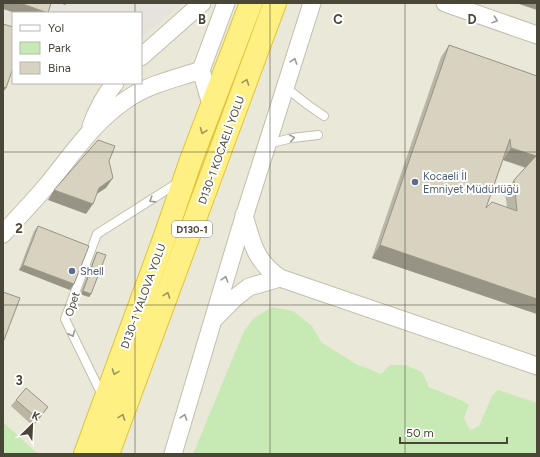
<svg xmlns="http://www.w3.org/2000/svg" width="540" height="457" viewBox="0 0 540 457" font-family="Figtree,sans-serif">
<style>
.residential{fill:#eae8d9;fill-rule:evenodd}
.industrial{fill:#e6e3dc}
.green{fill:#c7eab4}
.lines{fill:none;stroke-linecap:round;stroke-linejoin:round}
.service-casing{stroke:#c2bfad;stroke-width:10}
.minor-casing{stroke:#c2bfad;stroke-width:19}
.trunk-casing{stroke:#e1c339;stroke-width:24}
.service{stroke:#fff;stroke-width:8}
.minor{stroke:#fff;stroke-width:17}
.trunk{stroke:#fff084;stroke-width:22}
.wall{fill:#bab5a5;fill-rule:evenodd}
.shaded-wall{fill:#979486}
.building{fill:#d8d3c0;stroke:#979486;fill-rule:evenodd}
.oneway{stroke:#9b9a92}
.oneway2{stroke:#9b935a}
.grid{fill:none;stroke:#4a4738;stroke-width:1;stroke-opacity:0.55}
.service-dot{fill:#5c6f8a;stroke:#fff;stroke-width:1.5}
.labels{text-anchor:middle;stroke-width:4;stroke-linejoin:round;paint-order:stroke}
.shield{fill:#fff;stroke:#807e74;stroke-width:1}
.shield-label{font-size:10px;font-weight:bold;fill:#4a4738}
.street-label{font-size:11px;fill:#4a4738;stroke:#fff}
.service-label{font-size:11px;fill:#4e5e75;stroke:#fff;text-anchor:start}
.grid-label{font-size:13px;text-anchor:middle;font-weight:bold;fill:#4a4738;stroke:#fff;stroke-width:4;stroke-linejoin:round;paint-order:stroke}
</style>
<rect width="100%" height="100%" fill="#f6f4eb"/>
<path class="residential" d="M 3,3 L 537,3 L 537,454 L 3,454 ZM 13,13 L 141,13 L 141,83 L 13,83 Z"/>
<path class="industrial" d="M 3,3 L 183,3 L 141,38 L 141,13 L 13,13 L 13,23 L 3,19 Z"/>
<path class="green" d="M 272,307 L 293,311 L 312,326 L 322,343 L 356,364 L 381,374 L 390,365 L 406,365 L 422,372 L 429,387 L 463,401 L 469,405 L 464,418 L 470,430 L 479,426 L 492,396 L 498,390 L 537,403 L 537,454 L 193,454 L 244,331 L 254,318 Z
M 3,422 L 38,454 L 3,454 Z"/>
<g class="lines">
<g class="service-casing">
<path id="service" d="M 285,87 L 308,105 L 324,116
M 268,144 L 292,138 L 318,135
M 103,397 L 65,319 L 97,234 L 179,182"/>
</g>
<g class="minor-casing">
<path id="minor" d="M 445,3 L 537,35
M 141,57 L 202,3
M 212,108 L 201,70 L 226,3
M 91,126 C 97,110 104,96 115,83
M 244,215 C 252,243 255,261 280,278 L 537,366
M 3,234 C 18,217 34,201 48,184 C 74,152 96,118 132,96 C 153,83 178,78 201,70
M 214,319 L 236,297 L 249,287 L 280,278
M 173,454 L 239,233 L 312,3"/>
</g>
<g class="trunk-casing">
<path id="trunk" d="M 85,454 L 165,236 L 191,160 L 251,3
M 108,454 L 275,3"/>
</g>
<use href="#service" class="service"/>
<use href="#minor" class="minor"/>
<use href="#trunk" class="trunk"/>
</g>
<path class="wall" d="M 449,45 L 537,76 L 537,314 L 372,258 L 441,57 ZM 503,160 L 525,168 L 514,180 L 505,192 L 507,207 L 486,208 Z
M 38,226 L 70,290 L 19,270 L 34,231 Z
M 97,252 L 91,294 L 89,297 L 80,294 L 95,255 Z
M 16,400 L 43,414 L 33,426 L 11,406 Z"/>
<path class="shaded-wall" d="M 3,3 L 20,3 L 47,13 L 15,13 L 3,9 Z
M 60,3 L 67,3 L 65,5 Z
M 516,3 L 537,3 L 537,10 Z
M 3,87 L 6,88 L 3,92 Z
M 511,148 L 536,156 L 528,168 L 503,160 Z
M 113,178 L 106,188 L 92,197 L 99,188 Z
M 54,190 L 93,204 L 86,214 L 48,200 Z
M 380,245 L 537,299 L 537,314 L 372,258 Z
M 23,265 L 74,284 L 70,290 L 19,270 Z
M 83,291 L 91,294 L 89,297 L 80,294 Z
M 48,407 L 43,414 L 33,426 L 38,419 Z"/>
<path class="building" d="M 20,3 L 51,3 L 48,13 Z
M 3,24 L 13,27 L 13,68 L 6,88 L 3,87 Z
M 449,45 L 537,76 L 537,299 L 380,245 ZM 510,139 L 511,148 L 536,156 L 514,180 L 517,211 L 492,202 L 486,208 Z
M 98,140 L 115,146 L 109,161 L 113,178 L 99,188 L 93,204 L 54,190 Z
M 38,226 L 89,246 L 74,284 L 23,265 Z
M 97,252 L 106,255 L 91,294 L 83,291 Z
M 3,292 L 20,298 L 4,340 L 3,340 Z
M 26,388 L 48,407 L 38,419 L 16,400 Z"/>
<defs><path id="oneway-chevron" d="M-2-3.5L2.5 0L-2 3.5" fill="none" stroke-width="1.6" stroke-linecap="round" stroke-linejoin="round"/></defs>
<g class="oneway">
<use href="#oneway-chevron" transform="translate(495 20) rotate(19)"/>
<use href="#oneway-chevron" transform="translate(294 61) rotate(-72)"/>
<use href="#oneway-chevron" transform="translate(292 138) rotate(-10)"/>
<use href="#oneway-chevron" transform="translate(152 200) rotate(148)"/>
<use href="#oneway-chevron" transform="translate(225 279) rotate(-73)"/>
<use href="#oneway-chevron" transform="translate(72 334) rotate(65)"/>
<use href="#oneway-chevron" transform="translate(184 417) rotate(-73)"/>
</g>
<g class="oneway2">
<use href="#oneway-chevron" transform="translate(246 82) rotate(-70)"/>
<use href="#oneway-chevron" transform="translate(203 131) rotate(111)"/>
<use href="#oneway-chevron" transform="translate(167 295) rotate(-70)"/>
<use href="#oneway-chevron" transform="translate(115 372) rotate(110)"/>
<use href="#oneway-chevron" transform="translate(122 417) rotate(-70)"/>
</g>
<path class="grid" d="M 135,3 L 135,13M 270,3 L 270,454M 405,3 L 405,454M 135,83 L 135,454M 3,152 L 537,152M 3,305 L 537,305"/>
<g class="service-dot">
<circle cx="415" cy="182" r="4"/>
<circle cx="72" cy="271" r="4"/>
</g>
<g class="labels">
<rect class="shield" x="172" y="221" width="40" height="16" rx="3"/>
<g class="shield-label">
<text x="192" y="233">D130-1</text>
</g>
<g class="street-label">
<text transform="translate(221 150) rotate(-70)" y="4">D130-1 KOCAELİ YOLU</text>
<text transform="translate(143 296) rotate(-70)" y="4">D130-1 YALOVA YOLU</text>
<text transform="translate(72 304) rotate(-72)" y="4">Opet</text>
</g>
<g class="service-label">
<text x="423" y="180">Kocaeli İl<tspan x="423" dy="13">Emniyet Müdürlüğü</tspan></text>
<text x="80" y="275">Shell</text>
</g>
</g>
<g class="grid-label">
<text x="202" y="24">B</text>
<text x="338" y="24">C</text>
<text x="472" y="24">D</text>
<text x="19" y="233">2</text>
<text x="19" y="385">3</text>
</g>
<rect width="540" height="457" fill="none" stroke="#4a4738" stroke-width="8"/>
<rect x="12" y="12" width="130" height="72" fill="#ffffff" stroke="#b7b5af"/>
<rect x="20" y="25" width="20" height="6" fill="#ffffff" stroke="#b7b5af"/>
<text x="48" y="32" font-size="12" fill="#4a4738">Yol</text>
<rect x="20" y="42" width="20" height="12" fill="#c7eab4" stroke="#b7b5af"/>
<text x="48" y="52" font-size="12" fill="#4a4738">Park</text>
<rect x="20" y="62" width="20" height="12" fill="#d8d3c0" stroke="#b7b5af"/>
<text x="48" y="72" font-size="12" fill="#4a4738">Bina</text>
<g transform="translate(32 425) rotate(24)" stroke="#ffffff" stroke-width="3" paint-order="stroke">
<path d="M0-3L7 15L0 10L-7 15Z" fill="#4a4738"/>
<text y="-6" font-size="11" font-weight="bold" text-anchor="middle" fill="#4a4738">K</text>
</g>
<path d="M400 437v6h107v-6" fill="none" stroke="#4a4738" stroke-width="2"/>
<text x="406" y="437" font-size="12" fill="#4a4738" stroke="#ffffff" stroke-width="3" paint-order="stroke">50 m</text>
</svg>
